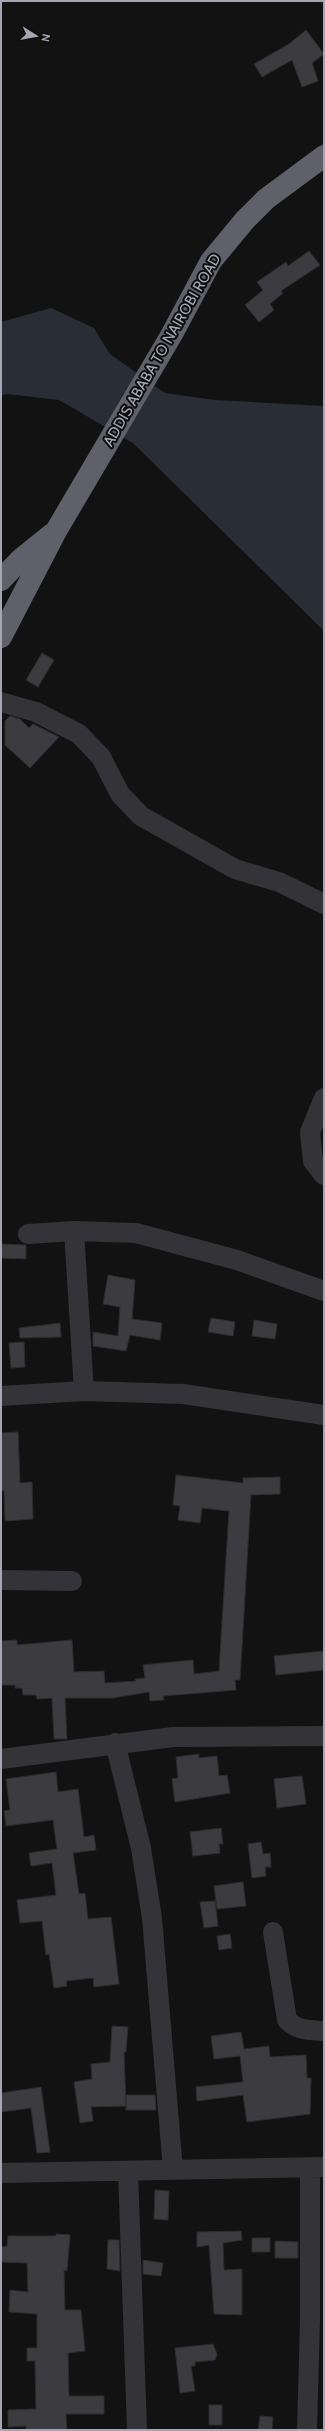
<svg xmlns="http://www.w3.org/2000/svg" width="325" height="2431" viewBox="0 0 325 2431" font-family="Cabin,sans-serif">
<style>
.water{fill:#292e36}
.building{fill:#3c3c40;stroke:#2d2c2f}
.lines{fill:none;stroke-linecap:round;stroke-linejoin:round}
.street{stroke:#333338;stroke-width:20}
.highway{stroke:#5f6069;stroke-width:22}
.labels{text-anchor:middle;stroke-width:4;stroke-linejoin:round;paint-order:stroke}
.street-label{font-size:15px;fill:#a4a6b3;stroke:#0d0d0e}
</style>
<rect width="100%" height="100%" fill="#121213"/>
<path class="water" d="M 51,308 L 94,328 L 110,354 L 165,393 L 215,400 L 324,406 L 324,631 L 133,443 L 59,400 L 8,394 L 1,395 L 1,322 Z"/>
<path class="building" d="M 306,30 L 324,54 L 312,63 L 318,81 L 302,87 L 292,60 L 262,77 L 254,64 L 289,44 Z
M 309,251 L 320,265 L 281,291 L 283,293 L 270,304 L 274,310 L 259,322 L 245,305 L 263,290 L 257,282 L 286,262 L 288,266 Z
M 42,653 L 54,660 L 38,687 L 26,680 Z
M 10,716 L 20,719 L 29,728 L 33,724 L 59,737 L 30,768 L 5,745 L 5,721 Z
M 2,1244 L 26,1245 L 26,1259 L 1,1258 Z
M 108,1275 L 135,1280 L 132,1319 L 162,1323 L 160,1340 L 130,1335 L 126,1351 L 93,1346 L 93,1332 L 118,1336 L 120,1307 L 103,1304 Z
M 211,1318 L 235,1322 L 233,1336 L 208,1332 Z
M 254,1320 L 277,1324 L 275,1339 L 252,1336 Z
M 60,1323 L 61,1337 L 20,1338 L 19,1328 Z
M 24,1342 L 25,1367 L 11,1368 L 9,1343 Z
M 18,1432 L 20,1483 L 32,1482 L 33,1519 L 5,1521 L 4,1491 L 1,1491 L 1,1433 Z
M 176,1475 L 243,1483 L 243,1478 L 280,1477 L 280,1494 L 251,1495 L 240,1680 L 235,1680 L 236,1690 L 163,1696 L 164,1700 L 150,1701 L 149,1692 L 113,1698 L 65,1698 L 67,1739 L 54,1739 L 52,1698 L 37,1699 L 36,1695 L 23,1695 L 22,1688 L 15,1688 L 15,1685 L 1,1685 L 1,1641 L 17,1640 L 17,1645 L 72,1640 L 74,1672 L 104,1671 L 105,1683 L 136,1681 L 135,1679 L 145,1678 L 143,1665 L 193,1660 L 194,1674 L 219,1671 L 229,1511 L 202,1508 L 200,1523 L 178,1520 L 180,1506 L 173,1505 Z
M 324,1651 L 324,1670 L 276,1675 L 274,1656 Z
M 199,1754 L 199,1758 L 217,1756 L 219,1776 L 227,1775 L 230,1793 L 175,1802 L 172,1779 L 178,1778 L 176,1757 Z
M 56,1772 L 58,1792 L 78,1789 L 84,1837 L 94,1835 L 96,1850 L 73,1853 L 79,1894 L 85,1893 L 88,1919 L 111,1917 L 119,1984 L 94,1987 L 93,1978 L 66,1981 L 67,1986 L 54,1988 L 49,1954 L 46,1955 L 42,1921 L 20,1923 L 17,1900 L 56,1895 L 52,1863 L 31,1866 L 29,1853 L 57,1849 L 53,1820 L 6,1826 L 4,1811 L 10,1810 L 6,1779 Z
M 302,1776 L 306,1804 L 277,1808 L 274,1779 Z
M 221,1828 L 223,1844 L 219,1844 L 220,1853 L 193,1856 L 190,1832 Z
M 261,1842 L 263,1854 L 270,1853 L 271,1867 L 265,1867 L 266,1876 L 252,1878 L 248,1844 Z
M 243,1882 L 246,1906 L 217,1909 L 214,1886 Z
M 215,1901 L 218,1926 L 204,1928 L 200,1902 Z
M 230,1934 L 232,1948 L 219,1950 L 217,1936 Z
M 112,2026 L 128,2027 L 126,2052 L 124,2052 L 126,2106 L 91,2107 L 93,2121 L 80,2123 L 74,2082 L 92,2079 L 91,2064 L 110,2062 Z
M 241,2032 L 244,2049 L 269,2046 L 270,2057 L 306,2055 L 307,2078 L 311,2078 L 310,2114 L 247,2122 L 243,2095 L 197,2101 L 196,2087 L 243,2082 L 240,2056 L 214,2059 L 211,2036 Z
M 41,2087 L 50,2152 L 37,2153 L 31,2108 L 1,2112 L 1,2093 Z
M 126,2095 L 155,2095 L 156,2110 L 126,2110 Z
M 155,2190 L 169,2191 L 168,2220 L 154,2219 Z
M 241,2231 L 242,2240 L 223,2243 L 224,2270 L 242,2269 L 242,2315 L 214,2314 L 209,2245 L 197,2247 L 197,2232 Z
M 56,2234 L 70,2235 L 67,2271 L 64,2270 L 65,2310 L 81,2310 L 85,2351 L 68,2353 L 69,2396 L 104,2396 L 104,2414 L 66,2414 L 67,2430 L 26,2430 L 26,2426 L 8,2427 L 8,2410 L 36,2409 L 35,2361 L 27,2361 L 27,2348 L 37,2348 L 37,2314 L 9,2312 L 10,2290 L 28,2292 L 27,2263 L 1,2262 L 1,2247 L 7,2246 L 8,2236 L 56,2236 Z
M 252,2238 L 270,2238 L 270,2252 L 252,2252 Z
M 108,2240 L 119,2240 L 120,2271 L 107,2269 Z
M 275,2241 L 298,2242 L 298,2258 L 275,2258 Z
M 143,2260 L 163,2263 L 161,2276 L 143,2274 Z
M 213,2344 L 217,2354 L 215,2360 L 195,2362 L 195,2366 L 191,2366 L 195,2391 L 180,2393 L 175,2348 Z
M 209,2405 L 222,2405 L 222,2425 L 209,2425 Z
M 260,2416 L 273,2417 L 272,2430 L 258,2430 Z"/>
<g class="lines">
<path class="street" d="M 1,702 L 36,712 L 79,734 L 101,757 L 120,794 L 141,816 L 235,869 L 279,882 L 324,904
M 324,1098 L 310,1132 L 313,1161 L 324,1175
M 74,1231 L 136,1233 L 237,1260 L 324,1291
M 28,1234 L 74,1231 L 84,1391
M 1,1396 L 84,1391 L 183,1394 L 324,1415
M 1,1580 L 72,1581
M 115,1743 L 141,1848 L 152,1918 L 173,2170
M 1,1759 L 173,1737 L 324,1736
M 273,1932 L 287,2020 C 298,2031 309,2030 324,2031
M 128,2171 L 137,2430
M 1,2173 L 324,2167
M 307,2430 L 310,2320 L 310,2168"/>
<path class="highway" d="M 1,580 L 21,559 L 52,534
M 1,637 L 56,531 L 172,334 L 211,261 L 245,220 L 266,199 L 324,156"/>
</g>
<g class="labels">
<g class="street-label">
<text transform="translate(162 350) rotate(-60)" y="5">ADDIS ABABA TO NAIROBI ROAD</text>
</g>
</g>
<rect width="325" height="2431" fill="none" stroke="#a4a6b3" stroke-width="4"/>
<g transform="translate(36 36) rotate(101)" stroke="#0d0d0e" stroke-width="3" paint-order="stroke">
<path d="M0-3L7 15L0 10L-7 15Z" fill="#a4a6b3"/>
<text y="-6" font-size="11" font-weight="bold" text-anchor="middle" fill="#a4a6b3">N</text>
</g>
</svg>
